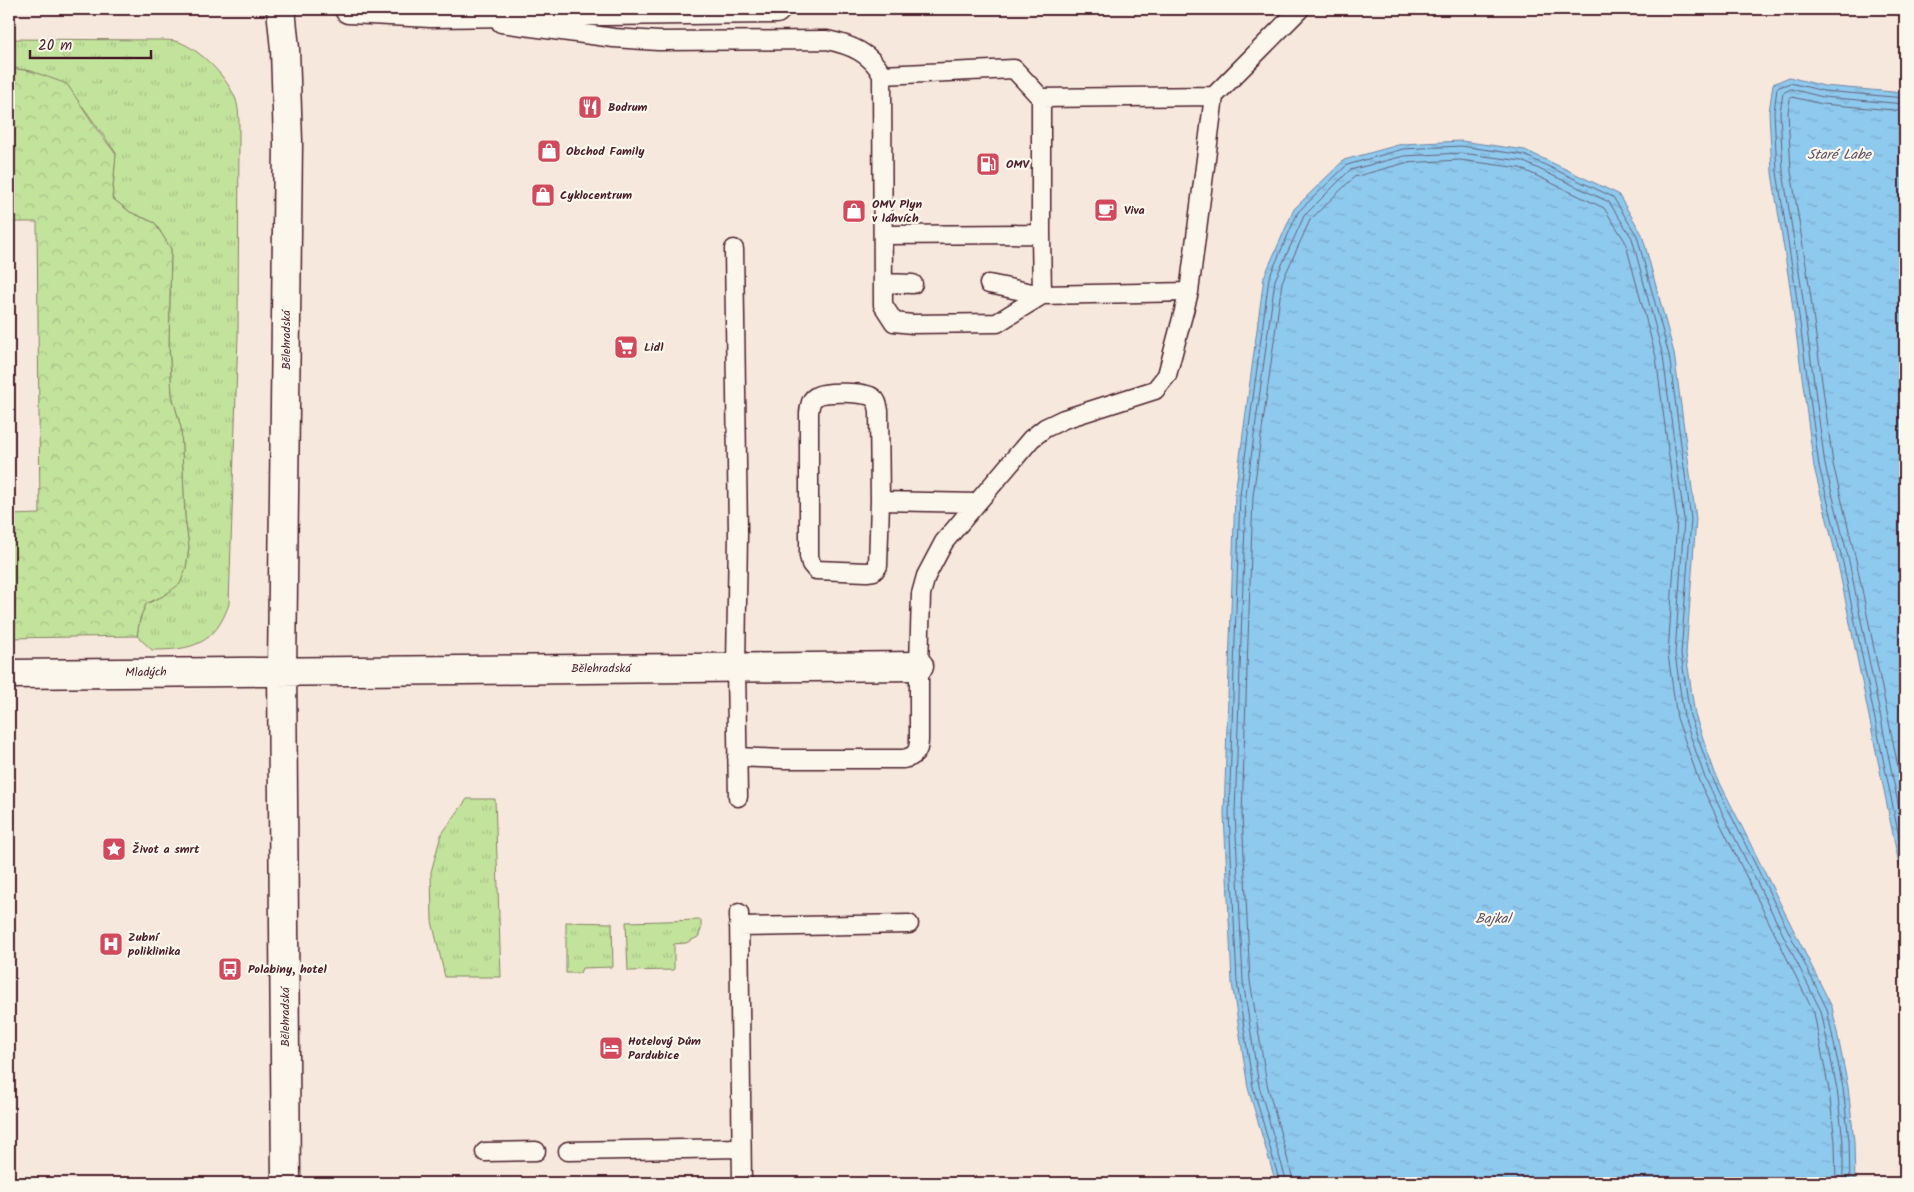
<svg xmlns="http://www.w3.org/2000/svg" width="1914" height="1192" viewBox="0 0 1914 1192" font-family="Kalam,sans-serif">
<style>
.grass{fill:url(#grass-tufts);stroke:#868164}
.forest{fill:url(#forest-crowns);stroke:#868164}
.water{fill:url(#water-ripples);stroke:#7385a0}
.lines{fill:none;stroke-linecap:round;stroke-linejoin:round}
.shore{stroke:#656379;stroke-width:1}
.lane-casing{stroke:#4a1f2b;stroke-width:21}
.street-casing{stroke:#4a1f2b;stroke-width:31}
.secondary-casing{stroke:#4a1f2b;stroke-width:31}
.lane{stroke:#fbf7ec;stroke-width:18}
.street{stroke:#fbf7ec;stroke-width:28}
.secondary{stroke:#fbf7ec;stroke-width:28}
.labels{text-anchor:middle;stroke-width:4.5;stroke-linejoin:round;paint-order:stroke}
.poi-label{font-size:12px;font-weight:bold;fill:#4a1f2b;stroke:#fbf7ec;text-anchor:start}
.street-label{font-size:12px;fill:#4a1f2b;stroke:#fbf7ec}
.water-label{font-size:14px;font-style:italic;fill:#5e5266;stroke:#fbf7ec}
</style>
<defs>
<pattern id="grass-tufts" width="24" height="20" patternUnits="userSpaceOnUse" patternTransform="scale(1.25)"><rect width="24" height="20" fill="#c2e39c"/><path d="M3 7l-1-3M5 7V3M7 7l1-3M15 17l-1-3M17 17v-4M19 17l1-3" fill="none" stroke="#a8c287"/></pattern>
<pattern id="forest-crowns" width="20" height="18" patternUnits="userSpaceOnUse" patternTransform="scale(1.25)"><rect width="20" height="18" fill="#c2e39c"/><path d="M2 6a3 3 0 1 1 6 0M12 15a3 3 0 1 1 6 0" fill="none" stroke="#a8c287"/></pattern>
<pattern id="water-ripples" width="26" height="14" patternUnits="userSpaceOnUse" patternTransform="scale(1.25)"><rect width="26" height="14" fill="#8ec9ee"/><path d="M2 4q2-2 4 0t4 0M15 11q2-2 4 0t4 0" fill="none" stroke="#7caccc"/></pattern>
</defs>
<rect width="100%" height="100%" fill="#f7e8de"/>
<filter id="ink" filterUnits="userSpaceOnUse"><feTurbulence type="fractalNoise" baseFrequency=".02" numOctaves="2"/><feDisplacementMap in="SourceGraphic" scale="10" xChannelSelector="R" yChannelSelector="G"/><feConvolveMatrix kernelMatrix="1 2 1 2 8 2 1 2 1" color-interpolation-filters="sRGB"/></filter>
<g filter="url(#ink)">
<path class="grass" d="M 9,39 L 156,40 C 163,40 173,40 179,42 C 201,50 228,78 236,100 C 239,109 239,120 239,131 L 238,334 L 229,604 C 215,645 192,650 152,650 L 137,636 L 140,618 L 146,604 L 163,596 L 186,568 L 189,547 L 185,517 L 181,428 L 172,395 L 169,344 L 171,249 L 155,223 L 130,212 L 112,198 L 116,153 L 83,107 L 31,71 L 9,68 Z
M 467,799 L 495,799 L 501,977 L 445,977 L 432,921 L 431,872 L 441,835 Z
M 701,920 L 701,930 L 698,937 L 686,943 L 674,944 L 674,970 L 628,971 L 626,922 Z
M 566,922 L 612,923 L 613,967 L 582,968 L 580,973 L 566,973 Z"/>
<path class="forest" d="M 9,68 L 31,71 L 67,84 L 101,135 L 116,154 L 112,198 L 130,212 L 155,223 L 171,249 L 169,344 L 172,395 L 181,428 L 185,517 L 189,547 L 186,568 L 180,584 L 163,596 L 146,604 L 140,618 L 137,636 L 9,638 L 9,515 L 40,514 L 37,222 L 9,222 Z"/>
<path class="water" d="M 1789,77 L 1824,86 L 1905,93 L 1905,881 L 1899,864 L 1838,564 L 1814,467 L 1790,287 L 1772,173 L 1769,112 L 1773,84 Z
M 1461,141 L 1525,150 L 1618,194 L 1642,234 L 1674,353 L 1696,519 L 1686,654 L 1695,715 L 1715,773 L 1832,1007 L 1848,1087 L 1854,1141 L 1855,1183 L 1276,1183 L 1248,1088 L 1232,983 L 1224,814 L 1235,494 L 1264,277 L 1294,209 L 1344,160 L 1402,144 Z"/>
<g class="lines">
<path class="shore" d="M 1905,98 L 1824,91 L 1790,83 L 1777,88 L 1774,112 L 1777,172 L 1795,286 L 1819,466 L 1843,563 L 1905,866
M 1905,104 L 1823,97 L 1791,89 L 1783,93 L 1780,112 L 1783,172 L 1801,285 L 1825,465 L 1849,561 L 1905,838
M 1905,111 L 1822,104 L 1792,97 L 1790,99 L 1788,113 L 1791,171 L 1809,284 L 1833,464 L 1856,560 L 1905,801
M 1280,1183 L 1253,1087 L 1237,982 L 1229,814 L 1240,495 L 1269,278 L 1298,212 L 1347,165 L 1403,149 L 1461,146 L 1524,155 L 1613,197 L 1637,236 L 1669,355 L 1691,519 L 1681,654 L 1690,716 L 1711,775 L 1827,1009 L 1843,1088 L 1849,1141 L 1850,1183
M 1287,1183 L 1259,1086 L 1243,981 L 1235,814 L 1246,495 L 1275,280 L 1304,216 L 1350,170 L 1404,156 L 1461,153 L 1522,161 L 1609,202 L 1632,238 L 1663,356 L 1684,519 L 1675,654 L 1684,717 L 1705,778 L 1821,1011 L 1837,1089 L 1843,1142 L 1843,1183
M 1294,1183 L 1267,1084 L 1250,981 L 1242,814 L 1253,496 L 1282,282 L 1310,220 L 1354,177 L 1405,163 L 1460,160 L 1520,168 L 1604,208 L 1625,241 L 1656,357 L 1677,519 L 1668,654 L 1677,718 L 1699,781 L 1814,1013 L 1829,1090 L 1835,1142 L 1836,1183"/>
<g class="lane-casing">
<path id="lane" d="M 501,23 L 614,38 L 658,41 L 827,40 C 851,45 871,53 882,75 L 1014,69 L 1041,98 L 1214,96
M 882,75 L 883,305 L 894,322 L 912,324 L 997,323 L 1042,295 L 1189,292
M 883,235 L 1041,234 L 1041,98
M 734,249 L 738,533 L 736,667 L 738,797
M 883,283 L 913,284
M 989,284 L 1042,295 L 1041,234
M 880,501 L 879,411 C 878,405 877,400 872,397 C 865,392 825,391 817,396 C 810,399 810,406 809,413 L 809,556 L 811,564 L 816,570 L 867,572 L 874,571 L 878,566 L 880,501 L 977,503
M 737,757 L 782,759 L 903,759 C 915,757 919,751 919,740 L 919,666 L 921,594 L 926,576 L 944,542 L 1031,439 L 1045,428 L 1064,419 L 1155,390 L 1167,375 L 1189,292 L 1214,96 L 1300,9
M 739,913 L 742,1183
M 739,927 L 909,924
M 568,1151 L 741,1148
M 485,1152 L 536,1151"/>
</g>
<g class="street-casing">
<path id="street" d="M 281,9 L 285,49 L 288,142 L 282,671 L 286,1183
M 9,674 L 919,666"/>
</g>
<g class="secondary-casing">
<path id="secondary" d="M 349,9 L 431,13 L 776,9"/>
</g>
<use href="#lane" class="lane"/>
<use href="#street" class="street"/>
<use href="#secondary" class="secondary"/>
</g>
</g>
<defs>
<g id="restaurant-square" transform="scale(1.25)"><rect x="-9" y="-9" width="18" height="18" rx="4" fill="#d1495b" stroke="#fbf7ec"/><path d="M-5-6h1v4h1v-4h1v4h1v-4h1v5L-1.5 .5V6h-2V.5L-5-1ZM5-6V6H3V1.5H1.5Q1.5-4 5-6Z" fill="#fff"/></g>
<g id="shop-square" transform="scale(1.25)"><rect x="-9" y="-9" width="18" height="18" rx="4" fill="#d1495b" stroke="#fbf7ec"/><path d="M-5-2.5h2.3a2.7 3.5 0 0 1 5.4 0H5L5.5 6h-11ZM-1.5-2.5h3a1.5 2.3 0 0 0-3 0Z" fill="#fff"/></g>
<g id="fuel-square" transform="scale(1.25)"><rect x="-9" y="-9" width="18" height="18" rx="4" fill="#d1495b" stroke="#fbf7ec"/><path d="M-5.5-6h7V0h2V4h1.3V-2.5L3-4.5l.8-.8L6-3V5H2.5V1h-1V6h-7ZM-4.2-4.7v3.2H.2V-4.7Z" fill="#fff"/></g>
<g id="cafe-square" transform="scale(1.25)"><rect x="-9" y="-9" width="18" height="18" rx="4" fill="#d1495b" stroke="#fbf7ec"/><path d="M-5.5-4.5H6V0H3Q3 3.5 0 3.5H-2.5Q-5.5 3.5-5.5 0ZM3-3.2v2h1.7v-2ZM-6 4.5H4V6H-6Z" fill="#fff"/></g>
<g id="supermarket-square" transform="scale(1.25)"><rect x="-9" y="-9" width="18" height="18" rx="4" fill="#d1495b" stroke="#fbf7ec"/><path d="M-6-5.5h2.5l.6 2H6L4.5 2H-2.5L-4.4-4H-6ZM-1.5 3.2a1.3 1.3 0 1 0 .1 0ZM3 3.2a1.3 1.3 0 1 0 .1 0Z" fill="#fff"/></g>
<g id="sight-square" transform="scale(1.25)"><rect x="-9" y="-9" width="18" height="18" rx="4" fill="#d1495b" stroke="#fbf7ec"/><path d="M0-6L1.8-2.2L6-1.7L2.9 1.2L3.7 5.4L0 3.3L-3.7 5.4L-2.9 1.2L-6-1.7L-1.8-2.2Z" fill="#fff"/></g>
<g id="hospital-square" transform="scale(1.25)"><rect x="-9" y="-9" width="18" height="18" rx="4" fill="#d1495b" stroke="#fbf7ec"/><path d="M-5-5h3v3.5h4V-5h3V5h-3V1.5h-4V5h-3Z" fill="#fff"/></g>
<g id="bus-square" transform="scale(1.25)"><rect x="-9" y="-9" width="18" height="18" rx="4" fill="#d1495b" stroke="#fbf7ec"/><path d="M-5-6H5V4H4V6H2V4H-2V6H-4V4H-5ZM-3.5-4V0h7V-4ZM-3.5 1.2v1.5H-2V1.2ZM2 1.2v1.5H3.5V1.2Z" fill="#fff"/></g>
<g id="hotel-square" transform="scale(1.25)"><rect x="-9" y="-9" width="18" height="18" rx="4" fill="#d1495b" stroke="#fbf7ec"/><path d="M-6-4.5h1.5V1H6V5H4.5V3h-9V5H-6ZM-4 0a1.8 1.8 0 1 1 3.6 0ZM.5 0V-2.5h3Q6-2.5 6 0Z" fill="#fff"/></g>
</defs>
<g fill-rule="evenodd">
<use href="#restaurant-square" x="590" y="107"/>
<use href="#shop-square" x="549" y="151"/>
<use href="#fuel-square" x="988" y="164"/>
<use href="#shop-square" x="543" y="195"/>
<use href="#cafe-square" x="1106" y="210"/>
<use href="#shop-square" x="854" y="211"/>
<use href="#supermarket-square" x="626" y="347"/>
<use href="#sight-square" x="114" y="849"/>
<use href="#hospital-square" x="111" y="944"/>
<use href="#bus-square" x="230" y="969"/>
<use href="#hotel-square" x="611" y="1048"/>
</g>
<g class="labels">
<g class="poi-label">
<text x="608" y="111">Bodrum</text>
<text x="566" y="155">Obchod Family</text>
<text x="1006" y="168">OMV</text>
<text x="560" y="199">Cyklocentrum</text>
<text x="872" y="208">OMV Plyn<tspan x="872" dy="14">v láhvích</tspan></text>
<text x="1124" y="214">Viva</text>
<text x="644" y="351">Lidl</text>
<text x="132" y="853">Život a smrt</text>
<text x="128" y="941">Zubní<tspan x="128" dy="14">poliklinika</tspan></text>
<text x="248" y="973">Polabiny, hotel</text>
<text x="628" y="1045">Hotelový Dům<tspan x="628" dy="14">Pardubice</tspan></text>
</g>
<g class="street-label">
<text transform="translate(286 340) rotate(-90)" y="4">Bělehradská</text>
<text x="601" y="672">Bělehradská</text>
<text transform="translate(146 672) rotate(-1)" y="4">Mladých</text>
<text transform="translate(285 1017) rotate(-90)" y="4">Bělehradská</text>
</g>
<g class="water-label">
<text x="1839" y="159">Staré Labe</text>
<text x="1493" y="923">Bajkal</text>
</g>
</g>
<rect width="1914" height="1192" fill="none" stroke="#fbf7ec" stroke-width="30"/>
<rect x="15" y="15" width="1884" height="1162" fill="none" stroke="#4a1f2b" stroke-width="2" filter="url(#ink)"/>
<path d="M30 50v8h121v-8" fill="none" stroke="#4a1f2b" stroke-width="2.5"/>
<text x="38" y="50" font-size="15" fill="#4a1f2b" stroke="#fbf7ec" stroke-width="4" paint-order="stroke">20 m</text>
</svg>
